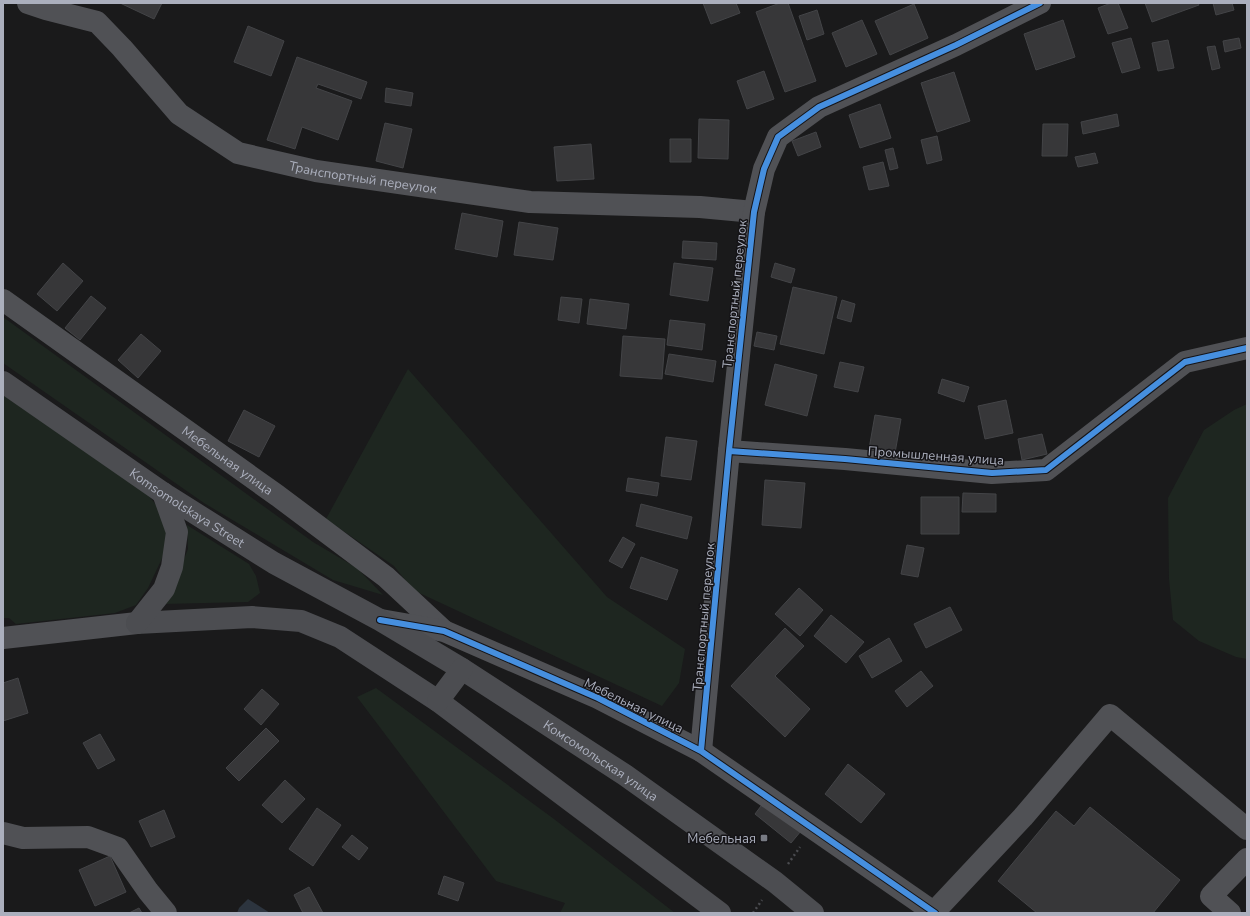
<svg xmlns="http://www.w3.org/2000/svg" width="1250" height="916" viewBox="0 0 1250 916" font-family="'Nunito Sans',sans-serif">
<style>
.green{fill:#1e2620}
.water{fill:#2c343e}
.building{fill:#373739;stroke:#434447}
.lines{fill:none;stroke-linecap:round;stroke-linejoin:round}
.path{stroke:#4b4c50;stroke-width:2.5;stroke-dasharray:2 3;stroke-linecap:butt}
.minor{stroke:#505155;stroke-width:22}
.major{stroke:#4c4d51;stroke-width:22}
.cycleway-casing{stroke:#151417;stroke-width:8}
.cycleway{stroke:#468fdf;stroke-width:6}
.poi-dot{fill:#787b84;stroke:#151417;stroke-width:1.5}
.labels{text-anchor:middle;stroke-width:3;stroke-linejoin:round;paint-order:stroke}
.street-label{font-size:13px;fill:#abafbd;stroke:#151417}
.poi-label{font-size:13px;fill:#abafbd;stroke:#151417;text-anchor:end}
</style>
<rect width="100%" height="100%" fill="#1a1a1b"/>
<path class="green" d="M 3,317 L 313,542 L 357,568 L 383,595 L 333,580 L 204,503 L 3,363 Z
M 408,369 L 607,597 L 685,649 L 679,683 L 662,706 L 413,590 L 394,566 L 326,519 Z
M 3,395 L 148,495 L 161,511 L 166,530 L 166,550 L 148,588 L 136,605 L 115,613 L 16,624 L 9,618 L 3,618 Z
M 1247,404 L 1247,659 L 1236,657 L 1199,641 L 1173,620 L 1169,579 L 1168,498 L 1204,430 L 1234,410 Z
M 187,525 L 249,564 L 256,576 L 260,593 L 248,602 L 163,604 L 172,589 L 188,549 Z
M 376,688 L 554,819 L 675,913 L 560,913 L 565,903 L 496,881 L 357,697 Z"/>
<path class="water" d="M 248,899 L 267,911 L 270,913 L 237,913 L 239,908 Z"/>
<path class="building" d="M 120,3 L 162,3 L 154,19 Z
M 703,3 L 736,3 L 740,13 L 711,24 Z
M 780,3 L 788,3 L 816,81 L 785,92 L 756,12 Z
M 1111,3 L 1118,3 L 1128,28 L 1108,34 L 1098,8 Z
M 1145,3 L 1198,3 L 1199,5 L 1152,22 Z
M 1213,3 L 1232,3 L 1234,10 L 1216,15 Z
M 914,4 L 928,38 L 890,55 L 875,21 Z
M 817,10 L 824,34 L 807,40 L 799,16 Z
M 862,20 L 877,54 L 846,67 L 832,33 Z
M 1063,20 L 1075,57 L 1036,70 L 1024,34 Z
M 248,26 L 284,41 L 271,76 L 234,62 Z
M 1131,38 L 1140,68 L 1122,73 L 1112,43 Z
M 1239,38 L 1241,48 L 1225,52 L 1223,41 Z
M 1168,40 L 1174,68 L 1158,71 L 1152,43 Z
M 1215,46 L 1220,68 L 1212,70 L 1207,47 Z
M 297,57 L 367,82 L 361,99 L 318,84 L 316,88 L 352,101 L 338,140 L 302,127 L 295,149 L 267,140 Z
M 764,71 L 774,99 L 747,109 L 737,81 Z
M 954,72 L 970,121 L 937,132 L 921,83 Z
M 386,88 L 413,93 L 411,106 L 385,102 Z
M 880,104 L 891,138 L 860,148 L 849,115 Z
M 1117,114 L 1119,126 L 1083,134 L 1081,122 Z
M 699,119 L 729,120 L 728,159 L 698,158 Z
M 385,123 L 412,129 L 403,168 L 376,161 Z
M 1043,124 L 1068,124 L 1067,156 L 1042,156 Z
M 816,132 L 821,147 L 798,156 L 792,141 Z
M 937,136 L 942,160 L 927,164 L 921,140 Z
M 670,139 L 691,139 L 691,162 L 670,162 Z
M 591,144 L 594,179 L 557,181 L 554,147 Z
M 893,148 L 898,168 L 890,170 L 885,150 Z
M 1095,153 L 1098,163 L 1078,167 L 1075,157 Z
M 883,162 L 889,186 L 869,190 L 863,167 Z
M 462,213 L 503,221 L 497,257 L 455,249 Z
M 519,222 L 558,228 L 553,260 L 514,255 Z
M 683,241 L 717,243 L 716,260 L 682,258 Z
M 63,263 L 83,281 L 57,311 L 37,294 Z
M 674,263 L 713,268 L 708,301 L 670,295 Z
M 775,263 L 795,269 L 791,283 L 771,277 Z
M 793,287 L 837,297 L 824,354 L 780,344 Z
M 91,296 L 106,308 L 80,340 L 65,328 Z
M 561,297 L 582,299 L 579,323 L 558,320 Z
M 590,299 L 629,304 L 626,329 L 587,324 Z
M 842,300 L 855,304 L 851,322 L 837,318 Z
M 670,320 L 705,324 L 702,350 L 667,345 Z
M 757,332 L 777,336 L 774,350 L 754,346 Z
M 141,334 L 161,351 L 138,378 L 118,360 Z
M 623,336 L 665,339 L 662,379 L 620,376 Z
M 669,354 L 716,361 L 713,382 L 665,374 Z
M 840,362 L 864,367 L 858,392 L 834,387 Z
M 775,364 L 817,375 L 807,416 L 765,405 Z
M 942,379 L 969,387 L 964,402 L 938,393 Z
M 1006,400 L 1013,433 L 985,439 L 978,406 Z
M 244,410 L 275,426 L 259,457 L 228,441 Z
M 875,415 L 901,419 L 895,453 L 869,449 Z
M 1042,434 L 1047,454 L 1022,460 L 1018,439 Z
M 666,437 L 697,441 L 691,480 L 661,476 Z
M 628,478 L 659,483 L 657,496 L 626,491 Z
M 765,480 L 805,483 L 801,528 L 762,525 Z
M 963,493 L 996,494 L 996,512 L 962,512 Z
M 921,497 L 959,497 L 959,534 L 921,534 Z
M 641,504 L 692,517 L 687,539 L 636,526 Z
M 623,537 L 635,544 L 622,568 L 609,561 Z
M 907,545 L 924,548 L 918,577 L 901,574 Z
M 641,557 L 678,570 L 667,600 L 630,588 Z
M 799,588 L 823,610 L 800,636 L 775,614 Z
M 950,607 L 962,630 L 926,648 L 914,624 Z
M 831,615 L 864,642 L 846,663 L 814,636 Z
M 785,628 L 804,646 L 775,676 L 810,709 L 785,737 L 731,686 Z
M 889,638 L 902,661 L 872,678 L 859,656 Z
M 921,671 L 933,686 L 907,707 L 895,691 Z
M 18,678 L 28,713 L 3,721 L 3,683 Z
M 262,689 L 279,704 L 261,725 L 244,709 Z
M 266,728 L 279,741 L 239,781 L 226,768 Z
M 100,734 L 115,760 L 98,769 L 83,743 Z
M 848,764 L 885,794 L 861,823 L 825,794 Z
M 285,780 L 305,799 L 282,823 L 262,805 Z
M 764,802 L 801,831 L 791,843 L 755,814 Z
M 1090,807 L 1180,880 L 1153,913 L 1037,913 L 998,881 L 1056,811 L 1074,826 Z
M 317,808 L 341,825 L 313,866 L 289,849 Z
M 164,810 L 175,837 L 151,847 L 139,821 Z
M 352,835 L 368,848 L 359,860 L 342,847 Z
M 110,856 L 126,892 L 95,906 L 79,870 Z
M 444,876 L 464,883 L 458,901 L 438,894 Z
M 309,887 L 323,913 L 303,913 L 294,895 Z
M 139,908 L 142,913 L 129,913 Z"/>
<g class="lines">
<path class="path" d="M 788,864 L 800,847
M 753,913 L 762,900"/>
<g class="minor">
<path id="s1" d="M 28,3 L 46,9 L 97,22 L 122,48 L 179,114 L 238,153 L 316,171 L 530,202 L 700,207 L 754,212"/>
<path id="s2" d="M 3,300 L 278,496 L 386,577 L 444,631"/>
<path d="M 729,451 L 845,459 L 992,473 L 1046,470 L 1185,362 L 1247,348"/>
<path d="M 381,620 L 444,631 L 598,698 L 701,751 L 935,913"/>
<path d="M 3,638 L 137,623"/>
<path d="M 701,751 L 729,451 L 754,212 L 764,169 L 778,137 L 819,107 L 956,45 L 1040,3"/>
<path d="M 3,833 L 23,838 L 88,837 L 118,848 L 148,891 L 166,913"/>
<path d="M 934,912 L 1023,817 L 1110,715 L 1247,829"/>
<path d="M 1230,913 L 1211,896 L 1247,859"/>
</g>
<g class="major">
<path id="s3" d="M 3,382 L 163,493 L 274,563 L 380,620 L 462,669 L 625,775 L 775,882 L 813,913"/>
<path d="M 137,623 L 252,617 L 301,621 L 340,637 L 438,701 L 720,913"/>
<path d="M 137,623 L 164,589 L 172,567 L 177,532 L 163,493"/>
<path d="M 438,701 L 462,669"/>
</g>
<g class="cycleway-casing">
<path id="cycleway" d="M 729,451 L 845,459 L 992,473 L 1046,470 L 1185,362 L 1247,348
M 380,620 L 444,631 L 598,698 L 701,751 L 935,913
M 701,751 L 729,451 L 754,212 L 764,169 L 778,137 L 819,107 L 956,45 L 1040,3"/>
</g>
<use href="#cycleway" class="cycleway"/>
</g>
<rect class="poi-dot" x="760" y="834" width="8" height="8" rx="2"/>
<g class="labels">
<g class="street-label">
<text dy="5" stroke="none"><textPath href="#s1" startOffset="393">Транспортный переулок</textPath></text>
<text transform="translate(734 294) rotate(-84)" y="5">Транспортный переулок</text>
<text transform="translate(936 455) rotate(4)" y="5">Промышленная улица</text>
<text dy="5" stroke="none"><textPath href="#s2" startOffset="276">Мебельная улица</textPath></text>
<text dy="5" stroke="none"><textPath href="#s3" startOffset="223">Komsomolskaya Street</textPath></text>
<text transform="translate(703 617) rotate(-85)" y="5">Транспортный переулок</text>
<text transform="translate(634 705) rotate(26)" y="5">Мебельная улица</text>
<text dy="5" stroke="none"><textPath href="#s3" startOffset="708">Комсомольская улица</textPath></text>
</g>
<g class="poi-label">
<text x="756" y="843">Мебельная</text>
</g>
</g>
<rect width="1250" height="916" fill="none" stroke="#abafbd" stroke-width="8"/>
</svg>
